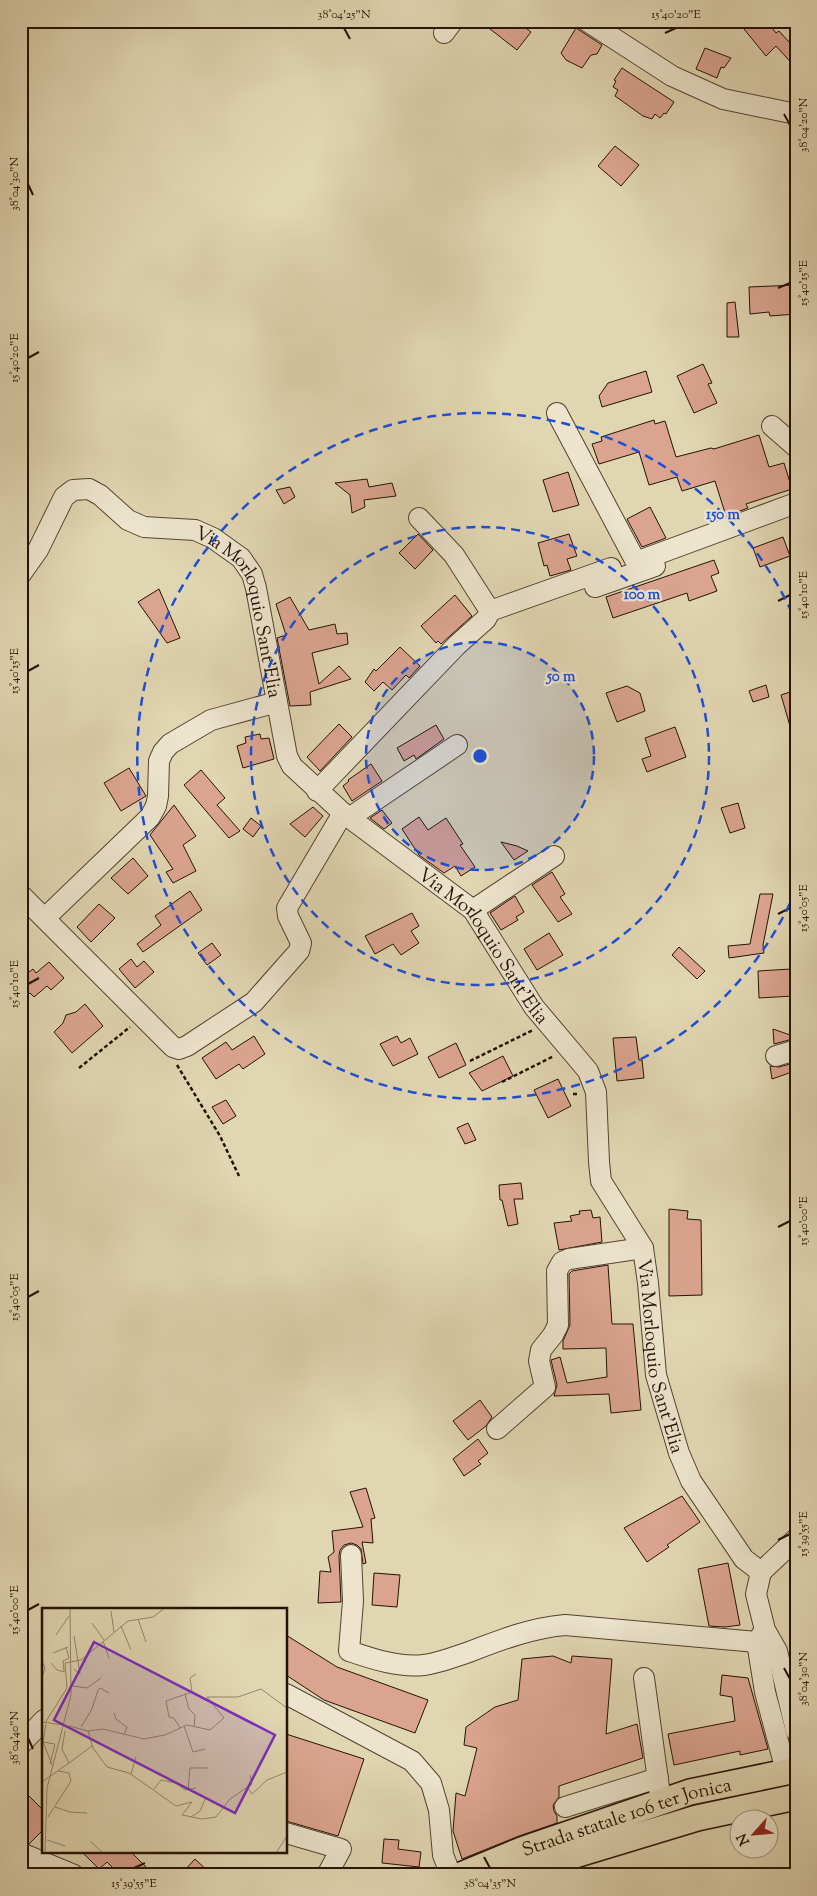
<svg xmlns="http://www.w3.org/2000/svg" width="817" height="1896" viewBox="0 0 817 1896" font-family="'Sorts Mill Goudy',serif">
<style>
.building{fill:#dba490;stroke:#241204}
.lines{fill:none;stroke-linecap:round;stroke-linejoin:round}
.minor-casing{stroke:#534330;stroke-width:22}
.major-casing{stroke:#241204;stroke-width:28}
.path{stroke:#241204;stroke-width:2.5;stroke-dasharray:4 2.5;stroke-linecap:butt}
.minor{stroke:#ece4cd;stroke-width:20}
.major{stroke:#e1d6b2;stroke-width:25}
.ticks{fill:none;stroke:#241204;stroke-width:2}
.ring{fill:none;stroke:#1d4ed8;stroke-width:2.5;stroke-dasharray:9 6}
.labels{text-anchor:middle;stroke-width:4.5;stroke-linejoin:round;paint-order:stroke}
.street-label{font-size:19px;fill:#241204;stroke:#ece4cd}
.inset-road{fill:none;stroke:#95886c;stroke-width:1}
.view{fill:#7b2cbf;fill-opacity:0.15;stroke:#7b2cbf;stroke-width:2.5}
.inset-edge{fill:none;stroke:#241204;stroke-width:2.5}
.centre{fill:#1d4ed8;stroke:#ece4cd;stroke-width:2.5}
.ring-label{font-size:15px;text-anchor:middle;font-weight:bold;fill:#1d4ed8;stroke:#ece4cd;stroke-width:4.5;stroke-linejoin:round;paint-order:stroke}
.neatline{fill:none;stroke:#241204;stroke-width:2}
.ticks-label{font-size:12px;text-anchor:middle;fill:#241204}
</style>
<rect width="100%" height="100%" fill="#e1d6b2"/>
<filter id="stains"><feTurbulence type="fractalNoise" baseFrequency=".004" numOctaves="4"/><feColorMatrix values="0 0 0 0 .2 0 0 0 0 .09 0 0 0 0 .02 0 0 0 .5 -.17"/></filter>
<radialGradient id="worn" r=".72"><stop offset=".6" stop-color="#630" stop-opacity="0"/><stop offset="1" stop-color="#630" stop-opacity=".3"/></radialGradient>
<path class="building" d="M 496,21 L 517,21 L 531,32 L 517,50 L 490,29 Z
M 754,21 L 767,21 L 776,33 L 779,31 L 789,42 L 796,37 L 796,68 L 776,46 L 766,56 L 744,29 Z
M 576,28 L 602,45 L 597,54 L 591,55 L 582,68 L 566,60 L 561,53 Z
M 705,48 L 731,58 L 724,68 L 721,67 L 717,78 L 696,69 Z
M 622,68 L 674,102 L 666,114 L 664,113 L 660,118 L 655,114 L 652,119 L 643,116 L 615,96 L 618,90 L 613,87 L 616,81 L 614,80 Z
M 615,146 L 639,165 L 621,186 L 598,166 Z
M 796,285 L 796,314 L 770,316 L 769,312 L 750,314 L 749,287 Z
M 735,302 L 739,337 L 727,337 L 727,303 Z
M 703,364 L 712,383 L 708,384 L 717,403 L 694,413 L 677,376 Z
M 646,371 L 652,392 L 602,407 L 599,396 L 608,383 Z
M 654,420 L 655,424 L 665,421 L 676,457 L 711,448 L 714,449 L 759,435 L 769,467 L 784,463 L 792,489 L 746,504 L 748,508 L 726,516 L 715,481 L 682,491 L 677,477 L 649,485 L 639,452 L 599,464 L 592,444 L 602,441 L 601,437 Z
M 568,472 L 579,505 L 553,512 L 543,480 Z
M 367,479 L 369,487 L 392,483 L 396,496 L 364,500 L 365,507 L 352,513 L 350,495 L 335,483 Z
M 290,487 L 295,497 L 284,504 L 276,490 Z
M 650,507 L 666,538 L 642,547 L 627,519 Z
M 418,534 L 433,550 L 415,569 L 399,553 Z
M 569,534 L 577,556 L 567,559 L 571,570 L 550,576 L 547,565 L 544,566 L 538,543 Z
M 783,537 L 790,556 L 760,567 L 753,548 Z
M 714,560 L 719,573 L 711,576 L 717,591 L 689,601 L 687,593 L 613,618 L 606,597 Z
M 159,589 L 180,638 L 167,643 L 138,602 Z
M 455,595 L 472,616 L 441,644 L 438,641 L 436,643 L 421,626 Z
M 290,597 L 309,630 L 335,624 L 337,634 L 347,633 L 348,644 L 312,653 L 319,684 L 339,666 L 351,679 L 310,692 L 311,705 L 290,706 L 277,638 L 286,635 L 276,604 Z
M 400,647 L 420,666 L 409,678 L 406,675 L 392,690 L 383,682 L 374,691 L 365,682 L 374,669 L 376,671 Z
M 766,685 L 769,697 L 753,702 L 749,691 Z
M 627,686 L 640,693 L 645,711 L 617,722 L 606,693 Z
M 796,690 L 796,733 L 792,733 L 781,695 Z
M 339,724 L 352,737 L 320,771 L 307,757 Z
M 436,725 L 444,739 L 416,759 L 414,755 L 404,761 L 397,748 Z
M 675,727 L 686,757 L 647,772 L 642,759 L 651,756 L 645,738 Z
M 260,734 L 261,739 L 269,738 L 274,759 L 243,768 L 237,746 L 246,743 L 245,737 Z
M 371,764 L 382,781 L 352,801 L 343,786 L 349,781 L 348,780 Z
M 129,768 L 146,796 L 121,811 L 104,783 Z
M 201,770 L 225,798 L 217,805 L 240,831 L 229,838 L 184,785 Z
M 738,803 L 745,828 L 730,833 L 721,808 Z
M 174,805 L 196,836 L 183,845 L 196,871 L 173,883 L 166,872 L 173,869 L 150,835 Z
M 313,807 L 323,816 L 305,837 L 290,824 Z
M 382,810 L 392,823 L 384,829 L 370,818 Z
M 419,817 L 428,830 L 446,818 L 463,844 L 460,845 L 475,867 L 461,876 L 455,866 L 444,873 L 419,855 L 402,829 Z
M 251,818 L 261,826 L 253,837 L 243,829 Z
M 501,842 L 517,846 L 528,851 L 514,860 Z
M 133,858 L 148,876 L 128,894 L 111,878 Z
M 552,872 L 565,894 L 560,897 L 572,914 L 558,922 L 532,885 Z
M 190,891 L 202,910 L 143,952 L 137,944 L 161,925 L 155,916 Z
M 760,894 L 773,894 L 763,945 L 764,953 L 729,958 L 728,946 L 750,944 Z
M 515,896 L 524,912 L 516,917 L 518,920 L 501,930 L 490,913 Z
M 99,904 L 115,918 L 91,942 L 77,927 Z
M 412,913 L 419,926 L 411,931 L 419,943 L 401,955 L 393,944 L 375,954 L 365,936 Z
M 549,933 L 563,955 L 537,970 L 524,949 Z
M 212,943 L 221,955 L 207,965 L 198,953 Z
M 679,947 L 705,971 L 697,979 L 672,955 Z
M 131,959 L 137,967 L 144,961 L 154,972 L 135,988 L 119,969 Z
M 49,962 L 64,978 L 51,990 L 47,986 L 34,997 L 30,993 L 21,1001 L 21,978 L 33,969 L 36,973 Z
M 791,969 L 793,996 L 759,998 L 758,971 Z
M 85,1004 L 103,1026 L 72,1053 L 54,1032 L 63,1023 L 66,1015 L 76,1012 Z
M 773,1029 L 796,1037 L 796,1038 L 774,1044 Z
M 254,1036 L 265,1054 L 243,1069 L 239,1064 L 216,1079 L 202,1058 L 226,1042 L 232,1050 Z
M 397,1036 L 401,1043 L 410,1038 L 418,1054 L 393,1066 L 380,1044 Z
M 636,1037 L 639,1060 L 642,1060 L 644,1078 L 617,1081 L 613,1038 Z
M 456,1043 L 466,1065 L 439,1078 L 428,1057 Z
M 503,1056 L 513,1076 L 482,1091 L 469,1073 Z
M 790,1064 L 792,1072 L 772,1079 L 770,1066 L 779,1067 Z
M 558,1079 L 571,1106 L 548,1118 L 534,1090 Z
M 226,1100 L 236,1116 L 223,1124 L 212,1107 Z
M 468,1123 L 476,1140 L 465,1144 L 457,1128 Z
M 521,1183 L 523,1199 L 514,1199 L 518,1224 L 508,1226 L 502,1200 L 500,1200 L 499,1185 Z
M 669,1209 L 688,1211 L 687,1219 L 701,1220 L 702,1295 L 669,1296 Z
M 591,1210 L 593,1218 L 600,1217 L 602,1242 L 559,1250 L 554,1223 L 572,1221 L 570,1216 L 580,1214 L 579,1211 Z
M 608,1265 L 612,1324 L 633,1324 L 641,1410 L 611,1413 L 609,1394 L 554,1396 L 557,1385 L 551,1360 L 560,1357 L 567,1383 L 607,1377 L 606,1348 L 563,1349 L 563,1341 L 570,1325 L 569,1274 L 572,1271 Z
M 480,1400 L 492,1417 L 486,1426 L 468,1440 L 453,1421 Z
M 478,1439 L 488,1453 L 478,1461 L 481,1464 L 464,1476 L 453,1459 Z
M 366,1488 L 375,1518 L 371,1519 L 373,1543 L 362,1542 L 366,1563 L 363,1564 L 361,1549 L 357,1545 L 351,1543 L 344,1545 L 340,1550 L 339,1556 L 341,1602 L 318,1603 L 320,1571 L 331,1572 L 328,1557 L 334,1552 L 332,1531 L 363,1527 L 350,1492 Z
M 682,1496 L 700,1522 L 667,1545 L 669,1547 L 647,1562 L 624,1528 Z
M 728,1563 L 740,1625 L 725,1627 L 709,1626 L 698,1569 Z
M 374,1573 L 400,1575 L 397,1607 L 372,1605 Z
M 286,1635 L 337,1667 L 428,1700 L 415,1733 L 324,1700 L 286,1675 Z
M 553,1656 L 571,1663 L 572,1656 L 612,1659 L 606,1734 L 637,1724 L 643,1758 L 559,1786 L 559,1797 L 553,1805 L 554,1811 L 557,1816 L 557,1823 L 519,1836 L 462,1859 L 453,1831 L 456,1793 L 465,1796 L 477,1748 L 464,1745 L 466,1727 L 495,1707 L 518,1700 L 522,1659 Z
M 722,1675 L 748,1678 L 768,1749 L 740,1755 L 740,1751 L 674,1765 L 668,1734 L 735,1721 L 732,1697 L 720,1695 Z
M 286,1734 L 364,1759 L 338,1836 L 286,1821 Z
M 21,1788 L 44,1811 L 44,1829 L 29,1844 L 21,1841 Z
M 384,1839 L 399,1840 L 398,1849 L 421,1852 L 419,1867 L 382,1863 Z
M 82,1852 L 131,1852 L 154,1875 L 120,1875 L 107,1862 L 99,1869 Z
M 195,1859 L 212,1875 L 180,1875 Z"/>
<g class="lines">
<g class="minor-casing">
<g id="minor">
<path d="M 587,21 L 672,76 L 723,99 L 796,114"/>
<path d="M 444,33 L 453,21"/>
<path d="M 557,413 L 636,562 L 796,503"/>
<path d="M 772,426 L 796,447"/>
<path id="s1" d="M 21,574 L 38,550 L 64,497 L 73,490 L 89,489 L 100,495 L 128,520 L 144,527 L 195,530 L 213,538 L 241,558 L 252,574 L 256,588 L 287,756 L 292,766 L 343,813 L 473,910 L 534,1007 L 588,1071 L 596,1092 L 599,1162 L 601,1181 L 643,1248 L 648,1283 L 656,1375 L 679,1453 L 691,1481 L 744,1559 L 761,1572"/>
<path d="M 595,587 L 655,566"/>
<path d="M 490,611 L 611,568"/>
<path d="M 317,791 L 457,645 L 486,619 L 490,611 L 454,555 L 419,518"/>
<path d="M 349,818 L 457,745"/>
<path d="M 21,895 L 173,1047 L 179,1049 L 187,1046 L 254,1002 L 299,951 L 301,943 L 288,916 L 287,908 L 343,813"/>
<path d="M 473,910 L 554,856"/>
<path d="M 45,918 L 150,817 L 156,806 L 158,796 L 159,761 L 163,752 L 170,744 L 211,720 L 277,702"/>
<path d="M 776,1056 L 796,1050"/>
<path d="M 497,1429 L 545,1387 L 539,1361 L 541,1350 L 553,1335 L 558,1325 L 557,1271 L 562,1262 L 569,1259 L 643,1248"/>
<path d="M 351,1555 L 353,1601 L 349,1651 C 373,1659 399,1668 424,1665 C 440,1663 454,1657 469,1652 C 500,1640 531,1628 565,1625 L 757,1642"/>
<path d="M 761,1572 L 756,1594 L 765,1630 L 777,1651 L 796,1731"/>
<path d="M 761,1572 L 796,1539"/>
<path d="M 764,1631 L 757,1642 L 765,1692 L 786,1771"/>
<path d="M 644,1678 L 661,1802"/>
<path d="M 286,1694 L 412,1761 L 431,1783 L 439,1810 L 443,1855 L 451,1875"/>
<path d="M 21,1744 L 44,1720"/>
<path d="M 565,1807 L 658,1778"/>
<path d="M 286,1833 L 341,1849 L 327,1875"/>
<path d="M 21,1853 L 74,1875"/>
</g>
</g>
<g class="major-casing">
<g id="major">
<path id="s2" d="M 461,1875 L 524,1849 L 690,1792 L 796,1770"/>
<path d="M 517,1875 L 532,1868 L 697,1818 L 796,1797"/>
</g>
</g>
<path class="path" d="M 470,1061 L 533,1030
M 177,1065 L 220,1136 L 239,1176
M 79,1068 L 130,1027
M 502,1082 L 554,1056
M 573,1094 L 579,1094"/>
<use href="#minor" class="minor"/>
<use href="#major" class="major"/>
</g>
<path class="ticks" d="M 344,28 L 350,39M 665,33 L 676,28M 784,114 L 790,125M 28,184 L 33,195M 778,288 L 790,283M 28,358 L 39,352M 778,601 L 790,595M 28,671 L 39,665M 778,914 L 790,908M 28,984 L 39,978M 778,1227 L 790,1221M 28,1297 L 39,1291M 778,1540 L 790,1534M 28,1610 L 39,1604M 784,1668 L 790,1679M 28,1738 L 33,1749M 484,1857 L 490,1868M 134,1868 L 145,1863"/>
<circle cx="480" cy="756" r="114" fill="#1d4ed8" fill-opacity=".12"/>
<g class="ring">
<circle cx="480" cy="756" r="114"/>
<circle cx="480" cy="756" r="229"/>
<path d="M796 890A343 343 0 1 1 796 622"/>
</g>
<g class="labels">
<g class="street-label">
<text dy="7" stroke="none"><textPath href="#s1" startOffset="335">Via Morloquio Sant'Elia</textPath></text>
<text dy="7" stroke="none"><textPath href="#s1" startOffset="770">Via Morloquio Sant'Elia</textPath></text>
<text dy="7" stroke="none"><textPath href="#s1" startOffset="1235">Via Morloquio Sant'Elia</textPath></text>
<text dy="7" stroke="none"><textPath href="#s2" startOffset="176">Strada statale 106 ter Jonica</textPath></text>
</g>
</g>
<g transform="translate(42 1608)">
<rect width="245" height="245" fill="#e1d6b2"/>
<path class="inset-road" d="M 69,3 L 72,24M 96,11 L 104,34M 50,15 L 62,32M 79,18 L 89,42M 14,27 L 27,8M 32,28 L 38,66 L 32,61M 61,33 L 67,50M 11,45 L 26,39M 0,53 L 3,60 L 0,70M 9,55 L 15,62 L 23,64M 22,63 L 21,53 L 27,50 L 24,39M 31,78 L 45,80 L 59,70M 143,86 L 147,101 L 153,107 L 152,119M 165,89 L 196,89 L 219,81 L 245,100M 72,105 L 74,111 L 85,119 L 82,127M 0,114 L 21,117M 3,115 L 25,80 L 23,55 L 39,52 L 86,13 L 111,9 L 123,0M 4,116 L 1,134 L 11,159M 27,118 L 46,123 L 61,121 L 102,131 L 123,127 L 145,117 L 168,122 L 182,110 L 165,89M 142,118 L 151,144 L 163,141M 39,119 L 50,101 L 56,82 L 58,80 L 67,85M 138,120 L 132,110 L 127,109 L 124,93 L 150,84 L 148,70 L 154,66M 46,123 L 51,140 L 65,159 L 87,165 L 134,198 L 150,194 L 140,207 L 160,211 L 174,209 L 188,191 L 210,176 L 208,167M 1,134 L 13,136 L 8,156M 27,155 L 50,138M 89,166 L 94,149M 0,174 L 27,155 L 20,141 L 23,123M 205,179 L 210,186 L 225,172 L 245,164M 112,181 L 119,172 L 134,175 L 143,182 L 154,180M 146,182 L 148,160 L 166,160M 13,199 L 28,204 L 45,205M 6,209 L 29,173 L 27,165 L 16,163M 149,209 L 158,203 L 164,189M 5,232 L 23,238M 49,234 L 61,245M 3,245 L 5,180 L 29,87 L 28,0M 234,245 L 245,228"/>
<path class="view" d="M 52,34 L 233,127 L 193,205 L 12,112 Z"/>
<rect width="245" height="245" class="inset-edge"/>
</g>
<circle cx="480" cy="756" r="8" class="centre"/>
<g class="ring-label">
<text x="723" y="519">150 m</text>
<text x="642" y="599">100 m</text>
<text x="561" y="681">50 m</text>
</g>
<rect width="817" height="1896" fill="none" stroke="#e1d6b2" stroke-width="55"/>
<g transform="translate(754 1834) rotate(243)"><circle r="24" fill="#ece4cd" stroke="#9c907d"/>
<path d="M0-4L9 19L0 12L-9 19Z" fill="#8f2418"/>
<text y="-8" font-size="14" font-weight="bold" text-anchor="middle" fill="#241204">N</text>
</g>
<rect x="28" y="28" width="762" height="1840" class="neatline"/>
<g class="ticks-label">
<text x="344" y="18">38°04'25"N</text>
<text x="676" y="18">15°40'20"E</text>
<text transform="translate(803 125) rotate(-90)" y="4">38°04'20"N</text>
<text transform="translate(14 184) rotate(-90)" y="4">38°04'30"N</text>
<text transform="translate(803 283) rotate(-90)" y="4">15°40'15"E</text>
<text transform="translate(14 358) rotate(-90)" y="4">15°40'20"E</text>
<text transform="translate(803 595) rotate(-90)" y="4">15°40'10"E</text>
<text transform="translate(14 671) rotate(-90)" y="4">15°40'15"E</text>
<text transform="translate(803 908) rotate(-90)" y="4">15°40'05"E</text>
<text transform="translate(14 984) rotate(-90)" y="4">15°40'10"E</text>
<text transform="translate(803 1221) rotate(-90)" y="4">15°40'00"E</text>
<text transform="translate(14 1297) rotate(-90)" y="4">15°40'05"E</text>
<text transform="translate(803 1534) rotate(-90)" y="4">15°39'55"E</text>
<text transform="translate(14 1610) rotate(-90)" y="4">15°40'00"E</text>
<text transform="translate(803 1679) rotate(-90)" y="4">38°04'30"N</text>
<text transform="translate(14 1738) rotate(-90)" y="4">38°04'40"N</text>
<text x="134" y="1887">15°39'55"E</text>
<text x="490" y="1887">38°04'35"N</text>
</g>
<rect width="100%" height="100%" filter="url(#stains)"/>
<rect width="100%" height="100%" fill="url(#worn)"/>
</svg>
